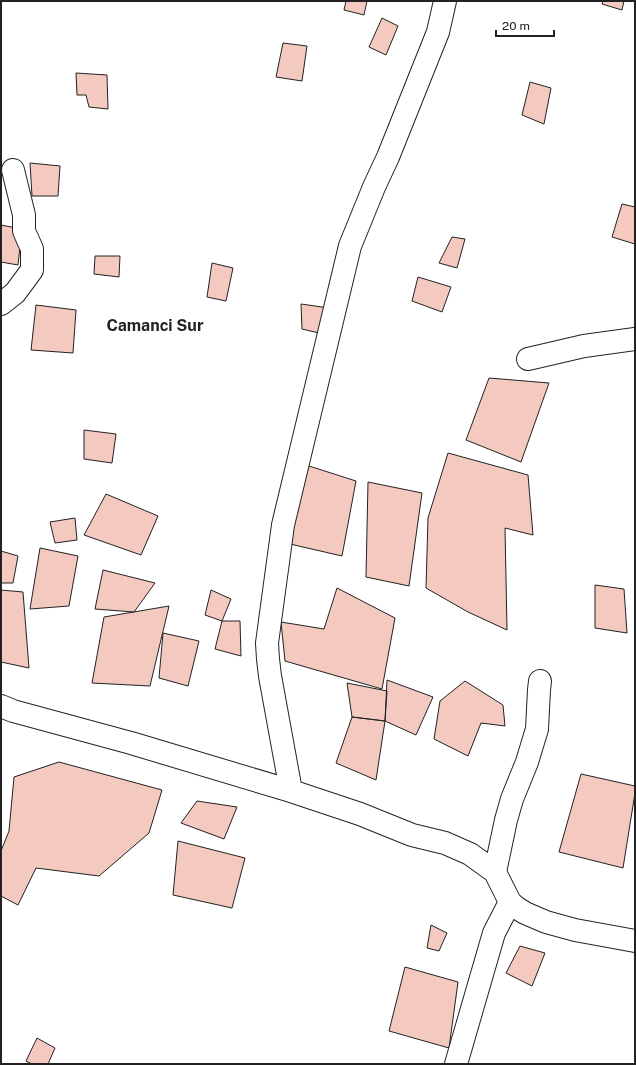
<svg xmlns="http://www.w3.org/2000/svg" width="636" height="1065" viewBox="0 0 636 1065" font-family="'Public Sans',sans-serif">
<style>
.building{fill:#f3c9c0;stroke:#222}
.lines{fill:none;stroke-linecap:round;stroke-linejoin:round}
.minor-casing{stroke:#222;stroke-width:24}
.minor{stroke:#fff;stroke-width:22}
.labels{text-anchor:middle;stroke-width:3;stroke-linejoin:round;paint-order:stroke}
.district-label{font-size:16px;font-weight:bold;fill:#222;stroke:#fff}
</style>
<rect width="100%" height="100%" fill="#fff"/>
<path class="building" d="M 346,1 L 367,1 L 364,15 L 344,10 Z
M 603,1 L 624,1 L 622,10 L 602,4 Z
M 382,18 L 398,26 L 386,55 L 369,47 Z
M 283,43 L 307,46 L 302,81 L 276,77 Z
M 76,73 L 107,75 L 108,109 L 89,107 L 86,95 L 77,95 Z
M 530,82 L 551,88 L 544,124 L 522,115 Z
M 30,163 L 60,166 L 58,196 L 32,196 Z
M 622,204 L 635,207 L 635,244 L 612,237 Z
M 1,225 L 22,229 L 18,265 L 1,262 Z
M 452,237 L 465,239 L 457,268 L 439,263 Z
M 95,256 L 120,256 L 119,277 L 94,274 Z
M 212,263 L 233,268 L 226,301 L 207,297 Z
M 418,277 L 451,287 L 442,312 L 412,301 Z
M 301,304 L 329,308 L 323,334 L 302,329 Z
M 36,305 L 76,310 L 73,353 L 31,350 Z
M 489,378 L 549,383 L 521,462 L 466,440 Z
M 84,430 L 116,434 L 112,463 L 84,459 Z
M 448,453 L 528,475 L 533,535 L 505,528 L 507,630 L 468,612 L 426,588 L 428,518 Z
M 306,465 L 356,481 L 342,556 L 290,544 Z
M 368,482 L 422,493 L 409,586 L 366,577 Z
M 106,494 L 158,516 L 141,555 L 84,535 Z
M 75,518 L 77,540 L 55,543 L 50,522 Z
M 40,548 L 78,556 L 69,606 L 30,609 Z
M 1,551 L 18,556 L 13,583 L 1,583 Z
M 103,570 L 155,583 L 134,612 L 95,609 Z
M 595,585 L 624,589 L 627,633 L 595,628 Z
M 337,588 L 395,618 L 382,689 L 285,661 L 281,622 L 324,629 Z
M 1,590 L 23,592 L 29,668 L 1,662 Z
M 211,590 L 231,599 L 222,621 L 205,615 Z
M 169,606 L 150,686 L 92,683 L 104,617 Z
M 222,621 L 240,621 L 241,656 L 215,649 Z
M 163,633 L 199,641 L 188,686 L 159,678 Z
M 387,680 L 433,697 L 416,735 L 385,721 Z
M 465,681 L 503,705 L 505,726 L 481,723 L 468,756 L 434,739 L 440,701 Z
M 347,683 L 387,691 L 385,721 L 352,717 Z
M 352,717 L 385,721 L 376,780 L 336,763 Z
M 59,762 L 162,790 L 149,833 L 99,876 L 36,868 L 18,905 L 1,896 L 1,851 L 9,831 L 14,777 Z
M 581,774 L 635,786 L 635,793 L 623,868 L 559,852 Z
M 197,801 L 237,807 L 224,839 L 181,823 Z
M 178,841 L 245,858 L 232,908 L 173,895 Z
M 431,925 L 447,933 L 439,951 L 427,948 Z
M 520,946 L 545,953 L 532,986 L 506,973 Z
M 405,967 L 458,982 L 449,1048 L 389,1031 Z
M 37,1038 L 55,1048 L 48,1064 L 32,1064 L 26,1061 Z"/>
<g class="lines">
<g class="minor-casing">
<path id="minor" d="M 1,304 L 15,293 L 32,270 L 32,249 L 24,231 L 24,215 L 13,170
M 528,359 L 584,346 L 635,339
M 1,706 L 13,711 L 131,743 L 291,791 L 360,814 L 412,835 L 445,843 L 470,854 L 495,872 L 510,902 L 517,908 L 525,913 L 546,922 L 575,930 L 635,941
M 291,791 L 270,676 L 268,659 L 267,643 L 283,525 L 350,246 L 374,187 L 388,157 L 438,32 L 445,1
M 495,872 L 506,820 L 512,799 L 527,762 L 537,729 L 539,690 L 540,681
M 456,1064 L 494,933 L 510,902"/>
</g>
<use href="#minor" class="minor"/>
</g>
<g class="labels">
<g class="district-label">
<text x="155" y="331">Camanci Sur</text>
</g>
</g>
<rect width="636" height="1065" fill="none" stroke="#222222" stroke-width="4"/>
<path d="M496 30v6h58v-6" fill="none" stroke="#222222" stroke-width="2"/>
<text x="502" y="30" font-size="12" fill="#222222" stroke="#ffffff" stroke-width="3" paint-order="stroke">20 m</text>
</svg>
